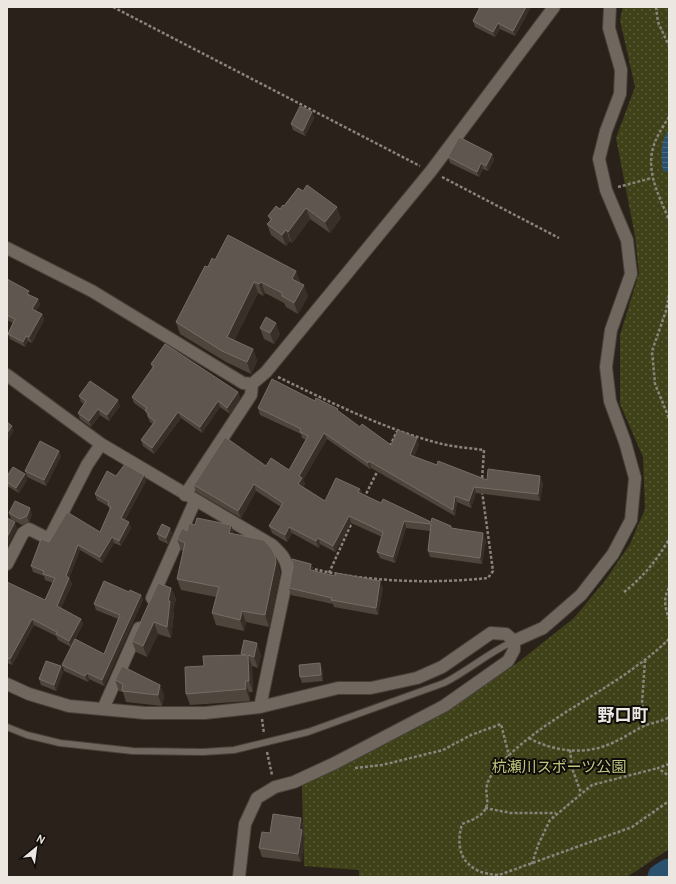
<svg xmlns="http://www.w3.org/2000/svg" width="676" height="884" viewBox="0 0 676 884" font-family="Cabin,'Noto Sans JP',sans-serif">
<style>
.park{fill:url(#park-dots)}
.water{fill:url(#water-rules)}
.lines{fill:none;stroke-linecap:round;stroke-linejoin:round}
.river{stroke:#2a516e;stroke-width:27}
.lane-casing{stroke:#46413a;stroke-width:8}
.street-casing{stroke:#46413a;stroke-width:14}
.path{stroke:#89837c;stroke-width:2.5;stroke-dasharray:3 2;stroke-linecap:butt}
.lane{stroke:#70675e;stroke-width:6}
.street{stroke:#70675e;stroke-width:12}
.wall{fill:#4e453d}
.shaded-wall{fill:#383028}
.building{fill:#5f574f;stroke:#756d66}
.labels{text-anchor:middle;stroke-width:4;stroke-linejoin:round;paint-order:stroke}
.park-label{font-size:15px;fill:#c0c77d;stroke:#100c09}
.quarter-label{font-size:17px;font-weight:bold;fill:#ece7e1;stroke:#100c09}
</style>
<defs>
<pattern id="park-dots" width="8" height="8" patternUnits="userSpaceOnUse"><rect width="8" height="8" fill="#3f4219"/><path d="M2 2h.1M6 6h.1" fill="none" stroke="#5b5d3a" stroke-width="1.8" stroke-linecap="round"/></pattern>
<pattern id="water-rules" width="6" height="5" patternUnits="userSpaceOnUse"><rect width="6" height="5" fill="#2a516e"/><path d="M0 2.5h6" fill="none" stroke="#496a82"/></pattern>
</defs>
<rect width="100%" height="100%" fill="#2a221a"/>
<path class="park" d="M 623,7 L 669,7 L 669,849 L 627,877 L 359,877 L 359,870 L 304,866 L 302,784 L 439,716 L 516,664 L 574,618 L 604,582 L 630,544 L 645,509 L 643,457 L 620,404 L 620,335 L 639,273 L 635,236 L 616,138 L 635,87 L 620,20 Z"/>
<path class="water" d="M 669,130 L 669,171 L 668,172 L 663,171 C 661,158 660,140 669,130 Z"/>
<g class="lines">
<path class="river" d="M 661,877 L 669,872"/>
<g class="lane-casing">
<path id="lane" d="M 7,727 L 27,735 L 60,743 L 133,751 L 203,752 L 234,750 L 308,732 L 444,683 C 468,671 489,652 514,641"/>
</g>
<g class="street-casing">
<path id="street" d="M 7,248 L 92,291 L 243,383 L 252,384 L 266,372 L 431,171 L 554,7
M 7,375 L 101,444 L 272,545 C 282,554 287,560 288,573 L 260,707
M 185,495 L 251,395 L 252,384
M 7,564 L 23,533 L 29,529 L 49,539 L 87,465 L 101,444
M 152,598 L 195,501
M 514,641 L 543,628 L 581,595 L 613,554 L 631,520 L 635,478 L 625,442 L 610,401 L 606,367 L 611,330 L 631,274 L 627,240 L 606,190 L 599,159 L 606,131 L 620,94 L 621,70 L 609,28 L 610,7
M 7,684 L 29,694 L 69,706 L 145,713 L 205,713 L 260,707 L 338,688 L 371,688 L 417,678 L 442,667 L 491,633 L 506,634 L 514,641 L 514,650 L 508,661 L 444,706 L 335,763 L 294,782 L 275,787 L 257,798 L 245,824 L 239,877
M 103,709 L 139,628"/>
</g>
<path class="path" d="M 113,7 L 420,166
M 656,7 L 658,22 L 669,46
M 669,117 C 664,125 658,134 655,142 C 644,170 659,195 669,220
M 442,177 L 559,238
M 618,187 L 652,178
M 669,295 L 666,311 L 652,351 L 655,384 L 669,418
M 278,377 C 330,402 382,428 438,443 C 453,447 469,448 484,450 L 482,480
M 390,446 L 397,431
M 364,498 L 379,468
M 310,568 C 364,582 433,584 488,578 L 493,571 L 482,491
M 329,573 L 353,520
M 669,588 C 663,598 665,608 669,619
M 624,592 C 642,578 658,559 669,539
M 669,639 C 621,686 556,710 508,756 C 500,764 490,774 487,785 C 485,791 488,798 487,804 C 485,816 472,820 462,824 C 453,855 468,874 499,875 L 632,827 L 669,801
M 645,660 L 642,703 L 646,725
M 262,719 L 264,734
M 529,738 C 552,751 583,755 607,745 C 621,740 633,731 646,725 C 654,722 662,722 669,717
M 570,750 L 572,768 L 581,793
M 267,752 L 272,775
M 669,764 L 658,768 L 669,776
M 355,768 L 382,765 L 443,750 L 471,735 L 501,724 L 509,756
M 485,808 L 511,813 L 556,813
M 532,864 L 538,845 L 550,820 L 592,785 L 658,768"/>
<use href="#lane" class="lane"/>
<use href="#street" class="street"/>
</g>
<path class="wall" d="M 480,7 L 531,7 L 515,36 L 500,29 L 495,37 L 475,27 L 473,21 Z
M 312,112 L 314,118 L 305,136 L 293,130 L 291,124 Z
M 492,154 L 494,160 L 488,171 L 483,169 L 479,177 L 450,163 L 448,157 Z
M 298,188 L 341,218 L 330,233 L 310,219 L 292,243 L 290,241 L 286,246 L 271,235 L 267,224 L 270,221 L 268,216 L 284,206 Z
M 215,260 L 296,271 L 300,282 L 300,283 L 308,296 L 298,314 L 286,307 L 284,303 L 265,293 L 263,296 L 258,293 L 234,341 L 253,349 L 257,361 L 251,374 L 226,362 L 180,334 L 176,322 L 208,267 Z
M 7,279 L 30,295 L 38,299 L 40,305 L 36,311 L 42,314 L 44,320 L 32,343 L 28,341 L 25,347 L 10,339 L 8,334 L 13,323 L 7,320 Z
M 260,328 L 280,334 L 274,344 L 264,339 Z
M 151,364 L 238,392 L 240,398 L 230,414 L 220,407 L 202,433 L 181,418 L 154,454 L 143,446 L 141,440 L 153,424 L 150,422 L 145,411 L 134,403 L 132,397 L 152,368 Z
M 79,396 L 120,406 L 109,421 L 100,415 L 91,427 L 80,419 L 78,413 L 84,404 L 81,402 Z
M 315,401 L 339,412 L 360,427 L 391,445 L 419,444 L 414,457 L 437,465 L 487,480 L 543,483 L 540,501 L 476,493 L 471,508 L 457,502 L 455,516 L 371,468 L 370,469 L 327,439 L 303,480 L 305,484 L 303,487 L 325,501 L 360,489 L 362,494 L 381,503 L 431,522 L 486,540 L 482,564 L 430,557 L 428,551 L 430,531 L 406,528 L 395,563 L 380,558 L 377,552 L 382,537 L 351,523 L 335,552 L 320,544 L 319,548 L 292,533 L 287,542 L 272,533 L 269,526 L 281,507 L 256,491 L 241,518 L 196,492 L 194,485 L 266,466 L 289,470 L 306,440 L 302,438 L 301,434 L 260,415 L 258,408 Z
M 61,456 L 46,486 L 27,477 L 25,471 Z
M 144,475 L 146,481 L 125,520 L 131,528 L 121,546 L 114,543 L 102,563 L 80,550 L 69,578 L 72,584 L 61,608 L 81,619 L 83,624 L 75,639 L 104,654 L 118,619 L 96,610 L 94,604 L 129,592 L 141,595 L 143,600 L 104,686 L 89,679 L 88,682 L 64,671 L 62,665 L 71,647 L 58,640 L 56,636 L 34,625 L 12,665 L 7,663 L 7,582 L 45,600 L 53,583 L 45,580 L 44,576 L 33,572 L 31,566 L 49,542 L 100,532 L 110,511 L 108,506 L 97,500 L 95,494 L 116,476 Z
M 7,476 L 27,480 L 19,493 L 7,486 Z
M 9,513 L 32,514 L 29,522 L 22,525 L 11,519 Z
M 195,525 L 234,534 L 278,564 L 280,573 L 269,627 L 246,622 L 244,631 L 216,625 L 212,613 L 216,597 L 181,590 L 177,579 L 183,551 L 181,550 L 177,539 Z
M 170,528 L 172,533 L 168,544 L 159,540 L 157,534 Z
M 311,564 L 314,571 L 383,588 L 378,615 L 334,607 L 333,604 L 291,595 L 289,588 Z
M 171,588 L 176,599 L 173,610 L 174,613 L 171,638 L 158,634 L 147,657 L 136,652 L 132,641 Z
M 241,654 L 261,655 L 258,668 L 252,666 L 253,692 L 249,692 L 250,701 L 190,705 L 186,694 L 242,655 Z
M 61,666 L 63,672 L 56,691 L 41,685 L 39,679 Z
M 322,668 L 323,681 L 302,683 L 300,677 Z
M 115,680 L 160,685 L 164,696 L 162,706 L 126,702 L 123,692 L 119,691 Z
M 301,818 L 304,827 L 303,833 L 305,838 L 301,862 L 262,857 L 259,848 L 270,833 Z"/>
<path class="shaded-wall" d="M 526,7 L 531,7 L 515,36 L 513,31 Z
M 498,23 L 500,29 L 495,37 L 493,32 Z
M 312,112 L 314,118 L 305,136 L 303,131 Z
M 492,154 L 494,160 L 488,171 L 486,166 Z
M 481,163 L 483,169 L 479,177 L 477,172 Z
M 337,207 L 341,218 L 330,233 L 325,222 Z
M 306,208 L 310,219 L 292,243 L 288,232 Z
M 286,230 L 290,241 L 286,246 L 282,235 Z
M 296,271 L 300,282 L 296,290 L 292,279 Z
M 254,282 L 258,293 L 231,348 L 227,337 Z
M 261,282 L 265,293 L 263,296 L 259,284 Z
M 304,285 L 308,296 L 298,314 L 294,303 Z
M 38,299 L 40,305 L 34,315 L 32,309 Z
M 42,314 L 44,320 L 32,343 L 29,337 Z
M 276,323 L 280,334 L 274,344 L 270,333 Z
M 26,336 L 28,341 L 25,347 L 23,342 Z
M 253,349 L 257,361 L 251,374 L 247,362 Z
M 238,392 L 240,398 L 230,414 L 227,408 Z
M 118,400 L 120,406 L 109,421 L 107,415 Z
M 218,401 L 220,407 L 202,433 L 200,427 Z
M 98,409 L 100,415 L 91,427 L 89,421 Z
M 178,412 L 181,418 L 154,454 L 152,448 Z
M 12,426 L 14,431 L 7,442 L 7,433 Z
M 324,433 L 327,439 L 303,480 L 305,484 L 301,491 L 298,484 L 299,476 Z
M 417,438 L 419,444 L 412,462 L 410,455 Z
M 59,451 L 61,456 L 46,486 L 44,480 Z
M 369,461 L 371,468 L 370,469 L 368,463 Z
M 25,474 L 27,480 L 19,493 L 16,488 Z
M 144,475 L 146,481 L 123,524 L 121,518 Z
M 540,476 L 543,483 L 540,501 L 538,494 Z
M 254,484 L 256,491 L 241,518 L 238,511 Z
M 474,487 L 476,493 L 471,508 L 469,501 Z
M 360,489 L 362,495 L 358,492 Z
M 455,496 L 457,502 L 455,516 L 453,510 Z
M 30,508 L 32,514 L 29,522 L 27,516 Z
M 349,516 L 351,523 L 335,552 L 333,546 Z
M 404,521 L 406,528 L 395,563 L 393,557 Z
M 15,522 L 17,528 L 7,547 L 7,537 Z
M 129,522 L 131,528 L 121,546 L 119,541 Z
M 231,525 L 235,536 L 229,533 Z
M 289,527 L 292,533 L 287,542 L 285,535 Z
M 170,528 L 172,533 L 168,544 L 166,538 Z
M 483,533 L 486,540 L 482,564 L 480,558 Z
M 112,537 L 114,543 L 102,563 L 100,557 Z
M 318,538 L 320,544 L 319,548 L 316,541 Z
M 78,545 L 80,550 L 69,578 L 72,584 L 59,612 L 57,606 L 66,576 Z
M 274,553 L 278,564 L 280,573 L 269,627 L 265,615 Z
M 311,564 L 314,571 L 312,577 L 310,570 Z
M 380,581 L 383,588 L 378,615 L 376,608 Z
M 171,588 L 176,599 L 173,610 L 174,613 L 171,638 L 167,627 L 168,601 Z
M 141,595 L 143,600 L 104,686 L 102,680 Z
M 242,611 L 246,622 L 244,631 L 240,620 Z
M 32,619 L 34,625 L 12,665 L 10,659 Z
M 81,619 L 83,624 L 71,647 L 69,641 Z
M 154,622 L 158,634 L 147,657 L 143,646 Z
M 257,643 L 261,655 L 258,668 L 254,657 Z
M 248,655 L 252,666 L 253,692 L 249,681 Z
M 320,663 L 322,668 L 323,681 L 321,675 Z
M 61,666 L 63,672 L 56,691 L 54,685 Z
M 87,673 L 89,679 L 88,682 L 85,676 Z
M 245,681 L 249,692 L 250,701 L 246,689 Z
M 160,685 L 164,696 L 162,706 L 158,695 Z
M 301,818 L 304,827 L 303,833 L 305,838 L 301,862 L 298,854 L 299,829 Z"/>
<path class="building" d="M 480,7 L 526,7 L 513,31 L 498,23 L 493,32 L 473,21 Z
M 300,106 L 312,112 L 303,131 L 291,124 Z
M 459,137 L 492,154 L 486,166 L 481,163 L 477,172 L 448,157 Z
M 307,185 L 337,207 L 325,222 L 306,208 L 288,232 L 286,230 L 282,235 L 267,224 L 272,219 L 268,216 L 276,206 L 280,209 L 283,205 L 284,206 L 298,188 L 303,191 Z
M 228,235 L 296,271 L 292,279 L 304,285 L 294,303 L 282,296 L 282,293 L 261,282 L 259,284 L 254,282 L 227,337 L 253,349 L 247,362 L 222,351 L 176,322 L 205,266 L 208,267 L 212,258 L 215,260 Z
M 7,279 L 29,291 L 27,294 L 38,299 L 32,309 L 42,314 L 29,337 L 26,336 L 23,342 L 8,334 L 15,319 L 7,315 Z
M 266,317 L 276,323 L 270,333 L 260,328 Z
M 165,344 L 238,392 L 227,408 L 218,401 L 200,427 L 178,412 L 152,448 L 141,440 L 155,421 L 148,416 L 149,414 L 145,410 L 147,408 L 132,397 L 154,366 L 151,364 Z
M 272,379 L 315,401 L 316,398 L 338,409 L 337,410 L 360,427 L 362,424 L 391,445 L 398,430 L 417,438 L 410,455 L 437,465 L 438,461 L 487,480 L 488,469 L 540,476 L 538,494 L 474,487 L 469,501 L 455,496 L 453,510 L 369,461 L 368,463 L 324,433 L 299,476 L 302,478 L 298,484 L 325,501 L 336,478 L 360,489 L 358,492 L 381,503 L 383,499 L 431,522 L 432,518 L 451,526 L 451,528 L 483,533 L 480,558 L 428,551 L 431,524 L 404,521 L 393,557 L 377,552 L 383,532 L 349,516 L 333,546 L 318,538 L 316,541 L 289,527 L 285,535 L 269,526 L 283,503 L 254,484 L 238,511 L 194,485 L 225,437 L 266,466 L 271,458 L 289,470 L 308,436 L 300,432 L 301,429 L 258,408 Z
M 90,381 L 118,400 L 107,415 L 98,409 L 89,421 L 78,413 L 86,401 L 79,396 Z
M 7,422 L 12,426 L 7,433 Z
M 40,441 L 59,451 L 44,480 L 25,471 Z
M 125,464 L 144,475 L 121,518 L 129,522 L 119,541 L 112,537 L 100,557 L 78,545 L 66,576 L 69,578 L 57,606 L 81,619 L 69,641 L 56,634 L 57,632 L 32,619 L 10,659 L 7,658 L 7,582 L 45,600 L 55,578 L 43,574 L 44,571 L 31,566 L 41,539 L 49,542 L 67,512 L 100,532 L 111,507 L 108,505 L 109,502 L 95,494 L 107,471 L 116,476 Z
M 13,467 L 25,474 L 16,488 L 7,482 L 7,476 Z
M 15,501 L 30,508 L 27,516 L 20,519 L 9,513 Z
M 7,518 L 15,522 L 7,537 Z
M 197,518 L 231,525 L 229,533 L 264,540 L 271,548 L 274,553 L 276,562 L 265,615 L 242,611 L 240,620 L 212,613 L 219,587 L 177,579 L 185,543 L 177,539 L 182,528 L 187,531 L 189,523 L 195,525 Z
M 162,524 L 170,528 L 166,538 L 157,534 Z
M 292,559 L 311,564 L 310,570 L 335,576 L 336,573 L 380,581 L 376,608 L 331,600 L 332,598 L 289,588 L 293,567 Z
M 104,581 L 129,592 L 130,590 L 141,595 L 102,680 L 87,673 L 85,676 L 62,665 L 75,639 L 104,654 L 120,615 L 94,604 Z
M 158,583 L 171,588 L 168,601 L 170,601 L 167,627 L 154,622 L 143,646 L 132,641 Z
M 244,640 L 257,643 L 254,657 L 248,655 L 249,681 L 245,681 L 246,689 L 186,694 L 185,667 L 204,666 L 203,656 L 246,655 L 241,654 Z
M 46,661 L 61,666 L 54,685 L 39,679 Z
M 320,663 L 321,675 L 300,677 L 299,665 Z
M 122,666 L 160,685 L 158,695 L 122,691 L 123,684 L 115,680 Z
M 273,814 L 301,818 L 299,829 L 302,830 L 298,854 L 259,848 L 262,832 L 270,833 Z"/>
<g class="labels">
<g class="park-label">
<text x="559" y="772">杭瀬川スポーツ公園</text>
</g>
<g class="quarter-label">
<text x="623" y="721">野口町</text>
</g>
</g>
<rect width="676" height="884" fill="none" stroke="#ece7e1" stroke-width="16"/>
<g transform="translate(36 848) rotate(29)" stroke="#100c09" stroke-width="3" paint-order="stroke">
<path d="M0-3L7 15L0 10L-7 15Z" fill="#ece7e1"/>
<text y="-6" font-size="11" font-weight="bold" text-anchor="middle" fill="#ece7e1">N</text>
</g>
</svg>
